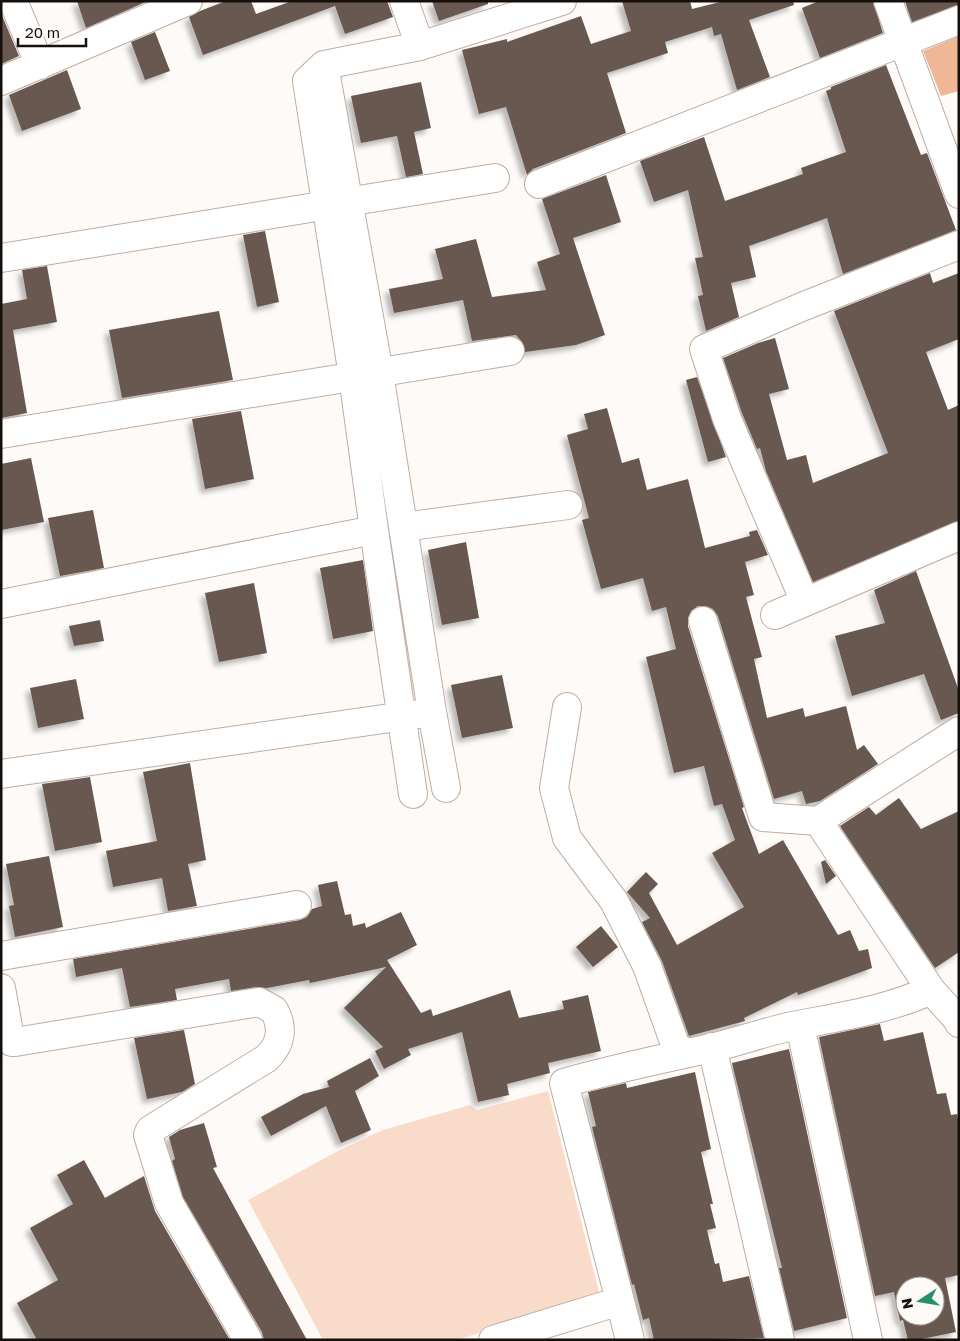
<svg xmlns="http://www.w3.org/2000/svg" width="960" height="1341" viewBox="0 0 960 1341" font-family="'Golos Text',sans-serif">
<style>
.green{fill:#f9dbca}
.forest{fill:#eeb897}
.building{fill:#685950;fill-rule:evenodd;filter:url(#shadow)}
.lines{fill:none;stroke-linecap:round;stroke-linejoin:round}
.minor-casing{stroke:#beada2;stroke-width:30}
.minor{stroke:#fff;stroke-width:28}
</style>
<defs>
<filter id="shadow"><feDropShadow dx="-4.5" dy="4.5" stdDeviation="2.5" flood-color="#0004"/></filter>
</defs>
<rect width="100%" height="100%" fill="#fdfaf8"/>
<path class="green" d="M 548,1091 L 600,1296 L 456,1340 L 323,1340 L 248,1200 L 336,1152 L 383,1130 L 470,1105 L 477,1110 Z"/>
<path class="forest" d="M 959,36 L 959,91 L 941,96 L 923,51 Z"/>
<path class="building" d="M 77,1 L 148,1 L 86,28 Z
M 226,1 L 251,1 L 256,14 L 292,1 L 387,1 L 393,17 L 345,34 L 335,6 L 203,55 L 189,17 L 200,11 Z
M 432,1 L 488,1 L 488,4 L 439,21 Z
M 622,1 L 690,1 L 692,9 L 724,1 L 793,1 L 794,5 L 749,20 L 770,77 L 737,90 L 721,34 L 714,36 L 712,27 L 665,42 L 668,53 L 607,73 L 626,133 L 533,169 L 527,175 L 506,107 L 479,114 L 462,50 L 507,39 L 507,42 L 581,16 L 591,44 L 631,31 Z
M 819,1 L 873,1 L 883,33 L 820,58 L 802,8 Z
M 905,1 L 959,1 L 959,5 L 912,22 Z
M 1,13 L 19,56 L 1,64 Z
M 155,32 L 170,71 L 145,80 L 131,42 Z
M 886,65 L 921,155 L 927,153 L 956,230 L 843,274 L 827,218 L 749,246 L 756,277 L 731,283 L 739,317 L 706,331 L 698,296 L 703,295 L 695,258 L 703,257 L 688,190 L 654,202 L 640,161 L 704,137 L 725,201 L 803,174 L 801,168 L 846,152 L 826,91 L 831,89 L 831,87 Z
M 67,70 L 81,109 L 22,131 L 9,95 Z
M 421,82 L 431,128 L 414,132 L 423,174 L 406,177 L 397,136 L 361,143 L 351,96 Z
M 606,175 L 621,222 L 573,238 L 605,335 L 576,345 L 525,352 L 522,342 L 516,335 L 472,341 L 463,300 L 394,313 L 389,289 L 443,279 L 435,249 L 476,239 L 492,297 L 546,290 L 537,262 L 560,254 L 542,199 Z
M 265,231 L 279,302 L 257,307 L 243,235 Z
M 47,266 L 57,322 L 13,330 L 27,413 L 1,418 L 1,304 L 27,299 L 22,270 Z
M 930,273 L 933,283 L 959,273 L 959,339 L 926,352 L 948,410 L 959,405 L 959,521 L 813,582 L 766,471 L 760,448 L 757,449 L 742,413 L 723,358 L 758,343 L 775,338 L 789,389 L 769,394 L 787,460 L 806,455 L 813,483 L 888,453 L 834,311 Z
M 219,311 L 233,380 L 122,398 L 109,330 Z
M 697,377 L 726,457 L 708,462 L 686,380 Z
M 607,408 L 622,463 L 639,458 L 647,490 L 688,479 L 705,548 L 750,536 L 749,532 L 757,530 L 768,555 L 745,562 L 754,595 L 746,597 L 762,657 L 754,659 L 767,718 L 803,708 L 805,717 L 846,706 L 857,750 L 864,745 L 878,764 L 820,801 L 806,804 L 802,791 L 774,799 L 718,616 L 713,609 L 706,606 L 698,606 L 691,611 L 688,618 L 688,626 L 744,807 L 742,808 L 759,854 L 783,840 L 838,935 L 850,930 L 859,951 L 868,949 L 872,968 L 798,995 L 797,992 L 744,1018 L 745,1021 L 689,1036 L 662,961 L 642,922 L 650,918 L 627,892 L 646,872 L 658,884 L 649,893 L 677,945 L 744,907 L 712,853 L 735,840 L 722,804 L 714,806 L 704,766 L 674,773 L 646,657 L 676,649 L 666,607 L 652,611 L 643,578 L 601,589 L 582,520 L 589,518 L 567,435 L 588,429 L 584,414 Z
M 241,411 L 254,479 L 205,489 L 192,419 Z
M 31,458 L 44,522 L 1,530 L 1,464 Z
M 93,510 L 104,568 L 60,576 L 48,518 Z
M 466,542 L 479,618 L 442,625 L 428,550 Z
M 363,560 L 373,631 L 333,639 L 320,568 Z
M 916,571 L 959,691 L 959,713 L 941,720 L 924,674 L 852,696 L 835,636 L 885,623 L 874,590 Z
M 254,583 L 267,653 L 219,662 L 205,593 Z
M 100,620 L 104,641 L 74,646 L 69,626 Z
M 502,675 L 513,728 L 462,738 L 451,685 Z
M 76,679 L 84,719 L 38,728 L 30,688 Z
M 190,763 L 206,860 L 188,864 L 197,906 L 168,911 L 162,878 L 113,887 L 106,851 L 157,841 L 143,772 Z
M 90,777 L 102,842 L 55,851 L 42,784 Z
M 899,798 L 921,829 L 959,811 L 959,952 L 935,968 L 840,826 L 869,807 L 876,815 Z
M 49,856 L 63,927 L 15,937 L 9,906 L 14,905 L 6,864 Z
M 825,860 L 836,876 L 826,884 L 821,862 Z
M 337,881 L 345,915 L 351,914 L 353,926 L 365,923 L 366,928 L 401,912 L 417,945 L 387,960 L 421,1013 L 431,1009 L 433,1016 L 510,990 L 519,1018 L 564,1009 L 562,1001 L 588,995 L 601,1051 L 548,1063 L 550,1073 L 507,1084 L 509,1095 L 478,1102 L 462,1032 L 408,1049 L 411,1055 L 384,1069 L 375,1051 L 383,1047 L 344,1008 L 386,967 L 310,983 L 309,980 L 267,988 L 256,987 L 231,991 L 229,979 L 175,989 L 177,1000 L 130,1007 L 122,968 L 76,977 L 73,959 L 300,920 L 307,917 L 312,909 L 322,906 L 318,885 Z
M 601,926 L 618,947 L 593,967 L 576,947 Z
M 880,1024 L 884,1041 L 923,1032 L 937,1094 L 946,1093 L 951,1115 L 957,1114 L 959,1123 L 959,1275 L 945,1278 L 956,1332 L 917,1340 L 908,1340 L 903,1320 L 900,1321 L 894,1292 L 875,1296 L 820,1042 L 819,1037 ZM 905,1286 L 935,1286 L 935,1316 L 905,1316 Z
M 184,1030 L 195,1084 L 182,1092 L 147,1099 L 134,1038 Z
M 789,1049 L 847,1318 L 794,1331 L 779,1268 L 782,1268 L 732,1063 Z
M 370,1058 L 379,1076 L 355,1091 L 371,1130 L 341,1143 L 326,1106 L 271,1136 L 261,1117 L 303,1094 L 329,1087 L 327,1081 Z
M 695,1072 L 711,1149 L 701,1152 L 713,1204 L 710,1204 L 716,1228 L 707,1230 L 715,1264 L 719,1263 L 723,1282 L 749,1276 L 764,1338 L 654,1340 L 649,1318 L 643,1320 L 634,1284 L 632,1285 L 592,1127 L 596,1126 L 588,1092 L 626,1083 L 627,1088 Z
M 204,1123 L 217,1167 L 213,1168 L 307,1340 L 264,1340 L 262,1332 L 183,1197 L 172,1161 L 175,1159 L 169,1137 L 180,1130 Z
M 84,1160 L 105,1198 L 144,1176 L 155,1211 L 230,1340 L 37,1340 L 17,1303 L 58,1280 L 30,1228 L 73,1204 L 57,1175 Z"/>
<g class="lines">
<g class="minor-casing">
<path id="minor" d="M 13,1 L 40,65
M 404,1 L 420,46
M 888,1 L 959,194
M 1,81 L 188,1
M 539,184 L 959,20
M 1,258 L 495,178
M 1,434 L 510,351
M 403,527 L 568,505
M 374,530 L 413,794
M 805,602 L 727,419 L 704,349 L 804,306 L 959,245
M 1,604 L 374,530 L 353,376 L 307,81 L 324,65 L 420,46 L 562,1
M 775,615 L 959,536
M 567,707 L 554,788 L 567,838 L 614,901 L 647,966 L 676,1047 L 688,1053
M 432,712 L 446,788
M 1,774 L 432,712 L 379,373 L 324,65
M 818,821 L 959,731
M 1,956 L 297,905
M 1,988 L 10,1038 L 12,1042 L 15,1042 L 259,1002 L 274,1010 C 284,1028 281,1044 267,1058 L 150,1130 L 148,1135 L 169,1203 L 248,1340
M 931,990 L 957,1019 L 959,1023
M 800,1025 L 868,1340
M 712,1047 L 780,1340
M 493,1340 L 620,1301
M 630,1340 L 564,1083 C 612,1069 662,1059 711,1048 C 737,1042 762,1033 788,1027 C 837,1017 885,1011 931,990 L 818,821 L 763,817 L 703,621"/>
</g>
<use href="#minor" class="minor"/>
</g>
<rect width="960" height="1341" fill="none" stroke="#16100d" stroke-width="5"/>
<g transform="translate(920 1301) rotate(258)"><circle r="24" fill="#fdfaf8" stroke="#a19c9a"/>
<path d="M0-4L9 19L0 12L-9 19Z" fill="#278f6c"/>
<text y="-8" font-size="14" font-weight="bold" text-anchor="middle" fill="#16100d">N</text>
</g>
<path d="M18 38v8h68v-8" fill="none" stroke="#16100d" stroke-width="2.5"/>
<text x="25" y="38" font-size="15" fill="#16100d" stroke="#fdfaf8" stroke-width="4" paint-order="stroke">20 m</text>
</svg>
